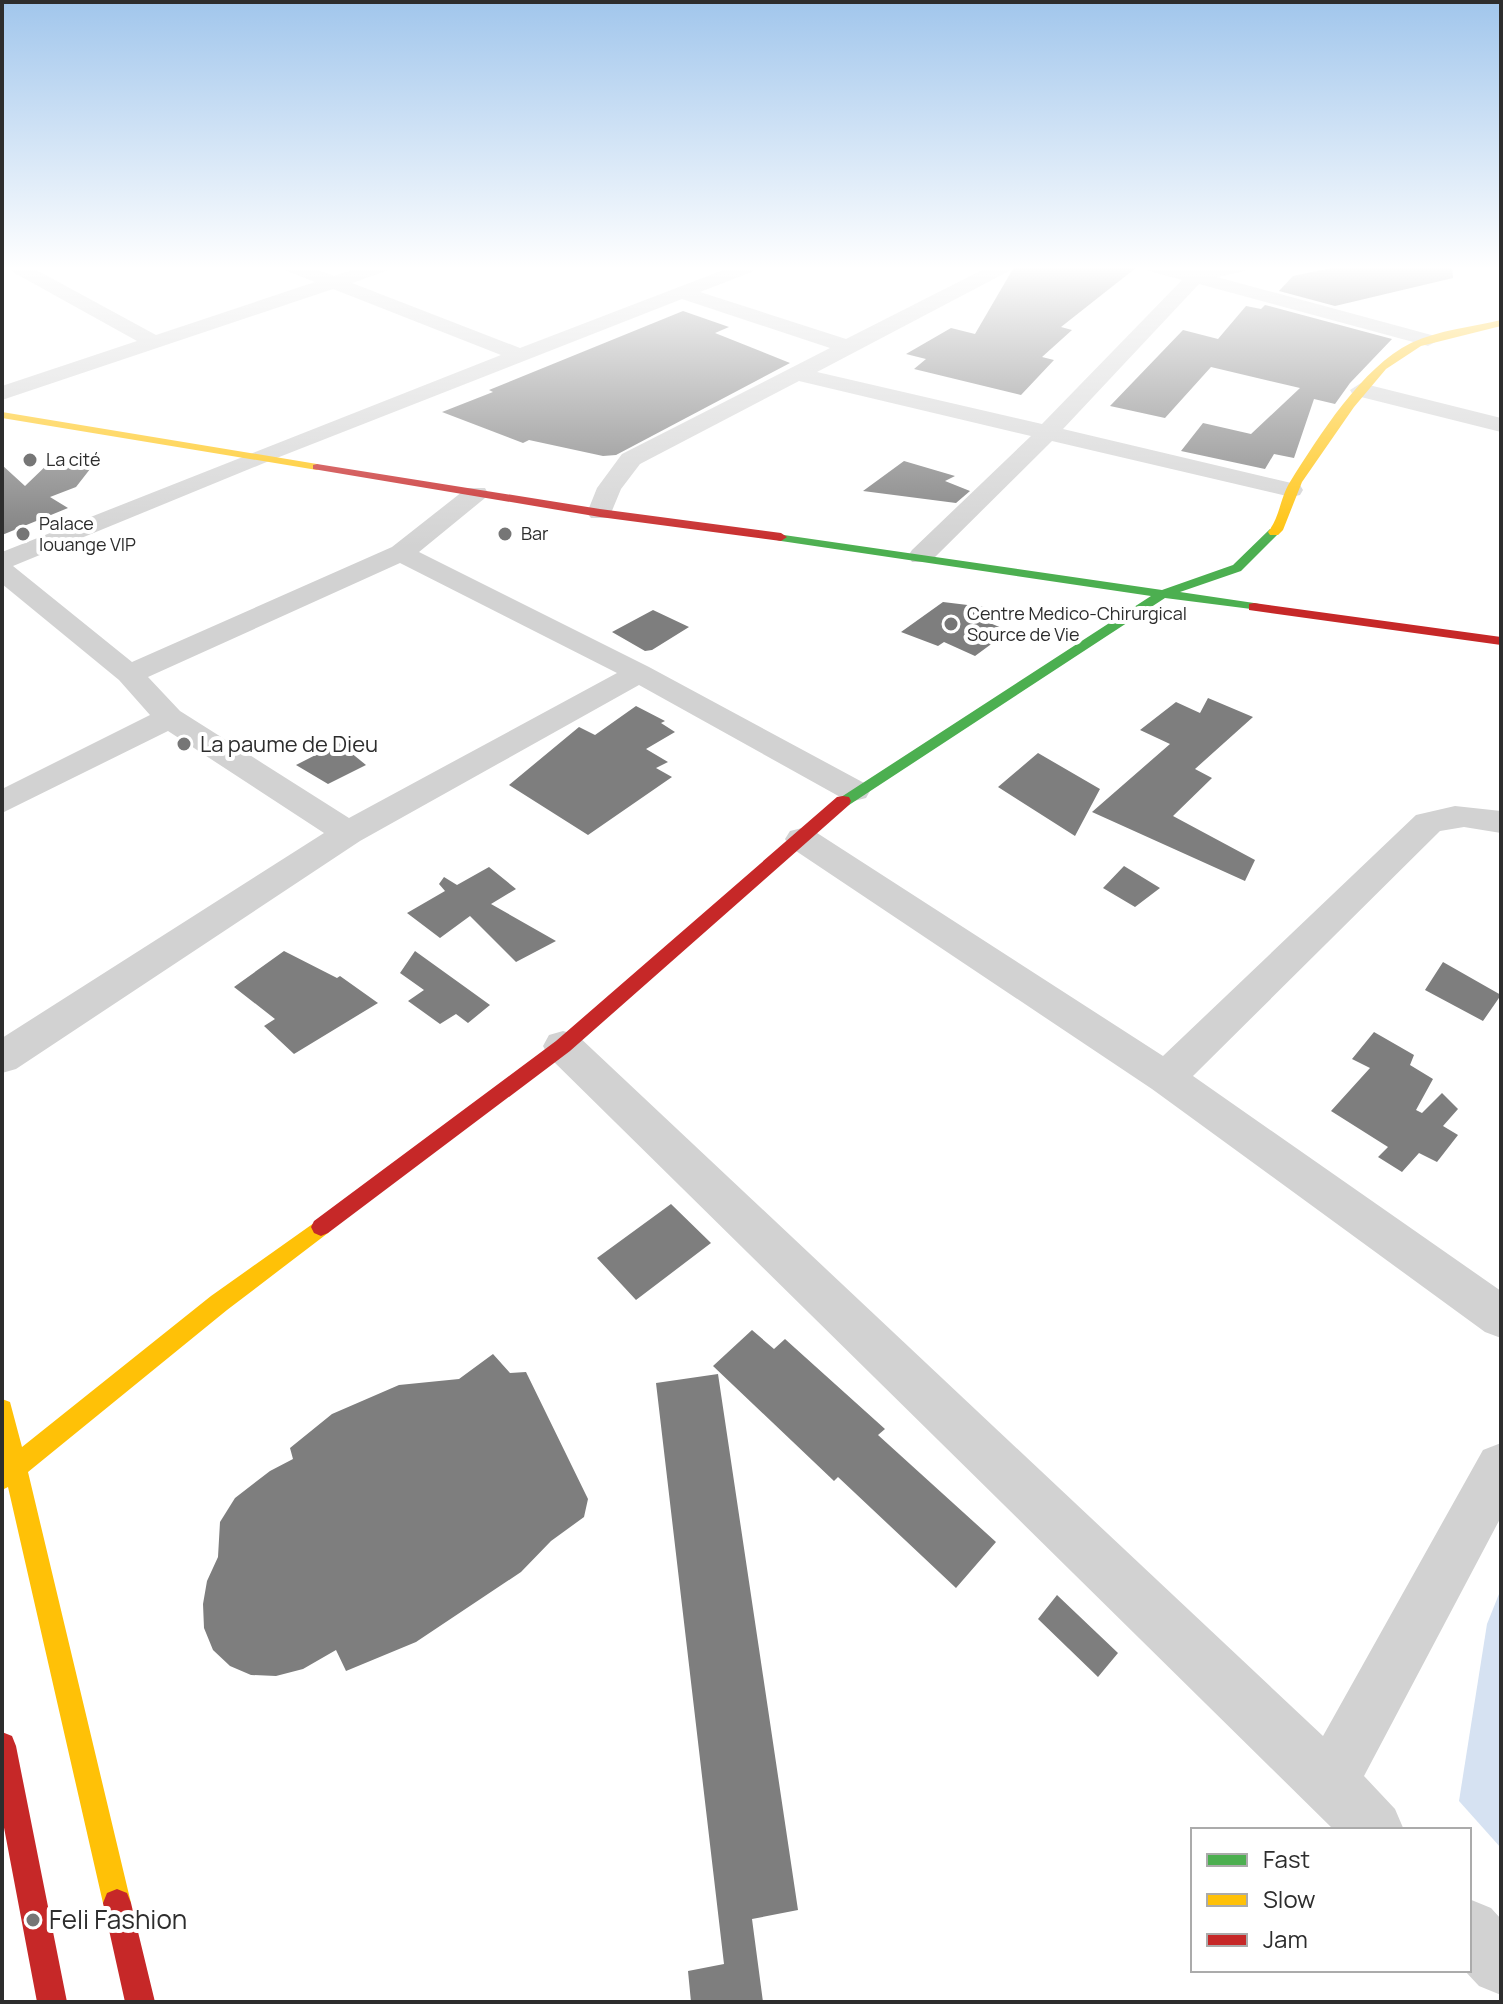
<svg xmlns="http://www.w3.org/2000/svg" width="1503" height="2004" viewBox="0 0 1503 2004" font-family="Manrope,sans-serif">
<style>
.water{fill:#d6e2f2}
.building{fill:#7e7e7e}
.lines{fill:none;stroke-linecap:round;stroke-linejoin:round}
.street{fill:#d2d2d2;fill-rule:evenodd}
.fast{fill:#4caf50;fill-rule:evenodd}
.slow{fill:#ffc107;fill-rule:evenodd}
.jam{fill:#c62828;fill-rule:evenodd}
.poi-dot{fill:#767676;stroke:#fff;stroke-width:3}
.labels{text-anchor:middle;stroke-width:8;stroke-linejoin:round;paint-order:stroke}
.far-poi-label{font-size:18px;fill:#2d2d2d;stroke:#fff;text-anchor:start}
.poi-label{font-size:22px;fill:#2d2d2d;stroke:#fff;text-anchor:start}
.near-poi-label{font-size:26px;fill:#2d2d2d;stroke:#fff;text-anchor:start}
</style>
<rect width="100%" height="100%" fill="#fff"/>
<path class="water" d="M 1501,1589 L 1501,1848 L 1459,1801 L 1487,1624 Z"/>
<path class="building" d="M 1014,267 L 1137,267 L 1061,327 L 1072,330 L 1042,357 L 1054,360 L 1021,395 L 914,369 L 926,359 L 906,354 L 951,328 L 975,334 Z
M 1336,267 L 1452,267 L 1453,278 L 1335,306 L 1279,291 L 1293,276 Z
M 1265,305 L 1392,339 L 1350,383 L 1335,404 L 1314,399 L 1294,458 L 1274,454 L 1265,469 L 1181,451 L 1203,423 L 1251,434 L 1300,388 L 1211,367 L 1165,418 L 1110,406 L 1183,330 L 1218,339 L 1246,306 L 1261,309 Z
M 683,311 L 729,327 L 715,333 L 790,363 L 616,455 L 603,456 L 529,440 L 523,443 L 442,412 L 493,392 L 489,390 Z
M 52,460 L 94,464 L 76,487 L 50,497 L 68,508 L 2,535 L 2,465 L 25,486 Z
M 904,461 L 955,476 L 945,481 L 970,491 L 956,503 L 863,491 Z
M 943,602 L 984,607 L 973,616 L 1009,631 L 975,656 L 944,642 L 938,646 L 901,632 Z
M 653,610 L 689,627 L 652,650 L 645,651 L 612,632 Z
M 1208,698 L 1253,717 L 1195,769 L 1212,778 L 1173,816 L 1255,860 L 1245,881 L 1092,812 L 1170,744 L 1140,730 L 1176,702 L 1200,713 Z
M 636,706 L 665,721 L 661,723 L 675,732 L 646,749 L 668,762 L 656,768 L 672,777 L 588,835 L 509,785 L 579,727 L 595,735 Z
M 339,743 L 366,765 L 328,784 L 296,765 Z
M 1038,753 L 1100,789 L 1075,836 L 998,787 Z
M 1124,866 L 1160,888 L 1135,907 L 1103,888 Z
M 489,867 L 516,889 L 491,904 L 556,941 L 516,962 L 470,916 L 440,938 L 407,913 L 445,891 L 439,884 L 444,877 L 457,885 Z
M 284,951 L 337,978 L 340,976 L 378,1003 L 294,1054 L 264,1026 L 275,1019 L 234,987 Z
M 415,951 L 472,992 L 490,1005 L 468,1023 L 456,1014 L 440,1024 L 408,1001 L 424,990 L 400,973 Z
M 1443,962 L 1501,995 L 1483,1021 L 1425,990 Z
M 1374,1032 L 1414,1055 L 1410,1065 L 1433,1079 L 1416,1110 L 1422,1113 L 1442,1093 L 1458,1109 L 1443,1126 L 1458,1135 L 1437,1162 L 1419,1153 L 1402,1172 L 1378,1157 L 1388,1147 L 1331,1111 L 1370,1068 L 1352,1059 Z
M 671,1204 L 711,1243 L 636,1300 L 597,1258 Z
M 752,1330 L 774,1349 L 785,1339 L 885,1429 L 878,1435 L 996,1542 L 956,1588 L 838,1477 L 834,1481 L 713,1366 Z
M 493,1354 L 510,1373 L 526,1372 L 588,1499 L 584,1517 L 551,1541 L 521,1572 L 416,1642 L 346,1671 L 336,1650 L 303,1669 L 276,1676 L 251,1675 L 230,1666 L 213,1650 L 204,1628 L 203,1604 L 207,1581 L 218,1557 L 220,1522 L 235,1498 L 270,1471 L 293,1459 L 290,1448 L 332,1414 L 399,1385 L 459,1379 Z
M 718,1374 L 798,1910 L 752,1919 L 763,2002 L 691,2002 L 688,1971 L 724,1964 L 656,1383 Z
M 1057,1595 L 1118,1653 L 1098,1677 L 1038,1619 Z"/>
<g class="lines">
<path class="street" d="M 9,267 L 31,267 L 156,335 L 315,282 L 287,271 L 285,267 L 310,267 L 334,276 L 361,267 L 388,267 L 386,271 L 352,283 L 520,348 L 731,267 L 757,267 L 754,271 L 700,292 L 846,339 L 988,267 L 1011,267 L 1009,271 L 817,372 L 1042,424 L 1182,280 L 1149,271 L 1147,267 L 1177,267 L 1192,270 L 1211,267 L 1248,267 L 1246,271 L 1217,277 L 1435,336 L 1439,340 L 1428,346 L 1199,284 L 1063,429 L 1300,485 L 1303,490 L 1300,495 L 1291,497 L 1052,441 L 930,562 L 912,562 L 908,556 L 912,550 L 1031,436 L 799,381 L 640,464 L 621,489 L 609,518 L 591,518 L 587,513 L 597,488 L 622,454 L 830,348 L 682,299 L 269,461 L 13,566 L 132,662 L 392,547 L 467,488 L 485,488 L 488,493 L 485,498 L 419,552 L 649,667 L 866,784 L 870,791 L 866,798 L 854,801 L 842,798 L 639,685 L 360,841 L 16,1069 L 2,1073 L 2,1038 L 324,833 L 168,731 L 2,813 L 2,789 L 150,715 L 119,680 L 2,584 L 2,552 L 501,355 L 333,289 L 2,400 L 2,386 L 137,341 L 11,271 ZM 400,563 L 617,673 L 349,818 L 180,711 L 148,677 Z
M 1361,383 L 1501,418 L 1501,432 L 1353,395 L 1350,390 Z
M 1455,806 L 1501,811 L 1501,833 L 1464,827 L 1440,831 L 1193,1076 L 1501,1291 L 1501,1338 L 1485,1332 L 1152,1089 L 790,847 L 785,839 L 790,831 L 802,828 L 814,831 L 1163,1056 L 1416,815 Z
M 563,1031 L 577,1035 L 1323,1736 L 1483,1450 L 1501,1443 L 1501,1517 L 1364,1776 L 1395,1809 L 1404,1830 L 1334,1830 L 549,1057 L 543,1046 L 549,1035 Z
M 1469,1899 L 1491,1908 L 1501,1919 L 1501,1995 L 1479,1986 L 1464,1970 L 1469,1970 Z"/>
<path class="fast" d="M 1270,529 L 1280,532 L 1241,571 L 1180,592 L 1254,603 L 1259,604 L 1259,610 L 1165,598 L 849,805 L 843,806 L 835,801 L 1151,596 L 781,541 L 777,540 L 777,534 L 1162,590 L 1233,565 Z"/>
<path class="slow" d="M 1501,320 L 1501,326 L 1421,346 L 1386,369 L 1354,407 L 1302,482 L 1283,530 L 1278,535 L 1270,535 L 1268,532 C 1280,517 1280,498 1290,482 C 1319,436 1362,367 1411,343 C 1439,330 1472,327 1501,320 Z
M 2,412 L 317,464 L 323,467 L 317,470 L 2,418 Z
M 321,1218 L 328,1221 L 331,1227 L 328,1233 L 227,1310 L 28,1472 L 131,1903 L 127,1913 L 117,1917 L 107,1913 L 103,1903 L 8,1487 L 2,1490 L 2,1399 L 10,1402 L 22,1447 L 211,1296 Z"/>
<path class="jam" d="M 317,464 L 600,509 L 781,533 L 787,537 L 781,541 L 600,517 L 313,469 L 313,465 Z
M 1254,603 L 1501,637 L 1501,645 L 1249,610 L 1249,604 Z
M 843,796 L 849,797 L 851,801 L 849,805 L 570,1051 L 328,1233 L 321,1236 L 314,1233 L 311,1227 L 314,1221 L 556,1041 L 837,797 Z
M 2,1732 L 12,1736 L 16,1746 L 67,2002 L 37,2002 L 2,1817 Z
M 117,1889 L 127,1893 L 131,1903 L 155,2002 L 125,2002 L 103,1903 L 107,1893 Z"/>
</g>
<linearGradient id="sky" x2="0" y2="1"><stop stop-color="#a1c6ec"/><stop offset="0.49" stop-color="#fff"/><stop offset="1" stop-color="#fff" stop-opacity="0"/></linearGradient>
<rect width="1503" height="547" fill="url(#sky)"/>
<g class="poi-dot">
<circle cx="30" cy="460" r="8"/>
<circle cx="23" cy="534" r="8"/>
<circle cx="505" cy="534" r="8"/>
<circle cx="951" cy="624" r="8"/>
<circle cx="184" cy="744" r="8"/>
<circle cx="33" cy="1920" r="8"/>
</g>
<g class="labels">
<g class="far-poi-label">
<text x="46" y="466">La cité</text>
<text x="39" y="530">Palace<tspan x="39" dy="21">louange VIP</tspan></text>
<text x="521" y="540">Bar</text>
<text x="967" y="620">Centre Medico-Chirurgical<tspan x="967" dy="21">Source de Vie</tspan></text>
</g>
<g class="poi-label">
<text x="200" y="752">La paume de Dieu</text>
</g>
<g class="near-poi-label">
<text x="49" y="1929">Feli Fashion</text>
</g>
</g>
<rect width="1503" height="2004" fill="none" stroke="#2d2d2d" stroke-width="8"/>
<rect x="1191" y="1828" width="280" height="144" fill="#ffffff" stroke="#ababab" stroke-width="2"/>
<rect x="1207" y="1854" width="40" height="12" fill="#4caf50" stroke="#ababab" stroke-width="2"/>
<text x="1263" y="1868" font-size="24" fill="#2d2d2d">Fast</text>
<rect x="1207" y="1894" width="40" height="12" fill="#ffc107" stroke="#ababab" stroke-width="2"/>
<text x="1263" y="1908" font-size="24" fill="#2d2d2d">Slow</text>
<rect x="1207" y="1934" width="40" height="12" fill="#c62828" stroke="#ababab" stroke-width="2"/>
<text x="1263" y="1948" font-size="24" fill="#2d2d2d">Jam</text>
</svg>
